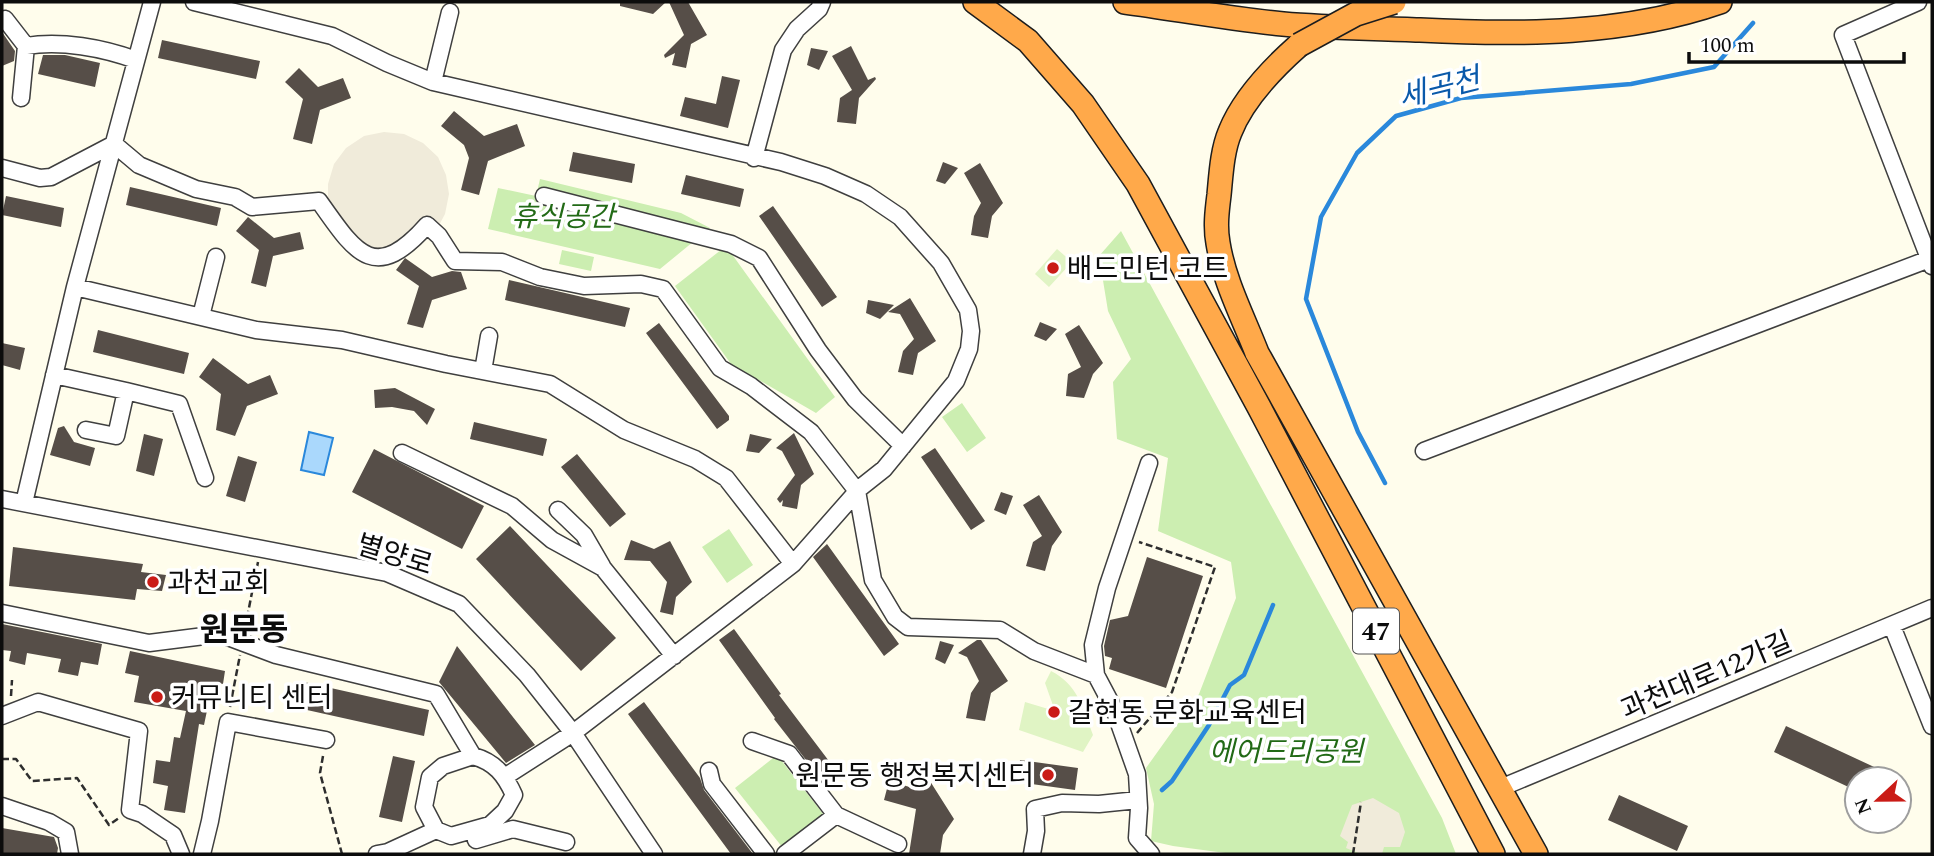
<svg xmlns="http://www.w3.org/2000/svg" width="1934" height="856" viewBox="0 0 1934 856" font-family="Spectral,'Noto Sans KR',serif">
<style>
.green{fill:#cceeb1}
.pitch{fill:#e0f4c4}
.plaza{fill:#f0ebda}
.water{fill:#aad8fc;stroke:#2a88db;stroke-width:2}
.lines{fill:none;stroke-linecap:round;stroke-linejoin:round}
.stream{stroke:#2a88db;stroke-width:4.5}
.building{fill:#564e48}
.minor-casing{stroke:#3f3f3f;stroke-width:19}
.highway-casing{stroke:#1d1d1d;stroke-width:26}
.path{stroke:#2e2e2e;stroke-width:2.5;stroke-dasharray:7 3.5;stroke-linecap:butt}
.minor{stroke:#fff;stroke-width:16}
.highway{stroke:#ffa94a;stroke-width:23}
.highway-bridge-casing{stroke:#1d1d1d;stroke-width:26;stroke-linecap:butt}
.highway-bridge{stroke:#ffa94a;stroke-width:23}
.poi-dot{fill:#ca1b16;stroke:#fff;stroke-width:2.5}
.labels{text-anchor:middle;stroke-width:7;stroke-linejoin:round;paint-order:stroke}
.shield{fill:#fff;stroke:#555;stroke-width:2}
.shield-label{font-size:26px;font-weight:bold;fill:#0c0c0c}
.park-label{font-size:28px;font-style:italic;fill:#226a16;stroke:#fff}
.poi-label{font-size:28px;fill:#0c0c0c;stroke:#fff;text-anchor:start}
.street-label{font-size:28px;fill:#0c0c0c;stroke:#fff}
.water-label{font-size:30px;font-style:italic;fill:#0959aa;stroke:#fff}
.quarter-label{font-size:32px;font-weight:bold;fill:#0c0c0c;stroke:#fff}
</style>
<rect width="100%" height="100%" fill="#fffdec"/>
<path class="green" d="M 540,179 L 681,213 L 710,228 L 660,269 L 488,229 L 498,188 L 536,196 Z
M 1121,231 L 1442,818 L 1456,854 L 1233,854 L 1173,846 L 1151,841 L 1154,804 L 1146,768 L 1199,694 L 1236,598 L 1231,562 L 1158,531 L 1168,458 L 1117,439 L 1113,382 L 1131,359 L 1108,311 L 1099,256 Z
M 726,246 L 835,397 L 816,413 L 731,364 L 675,286 Z
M 562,250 L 594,257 L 591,271 L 559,264 Z
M 962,403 L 986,438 L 967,452 L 942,417 Z
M 729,529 L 753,565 L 727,583 L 702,547 Z
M 777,755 L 824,815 L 783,848 L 735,788 Z"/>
<path class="pitch" d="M 1057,249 L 1072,262 L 1049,287 L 1035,274 Z
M 1051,671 C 1077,684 1084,709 1093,735 L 1083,752 L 1019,730 L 1025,702 L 1055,711 L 1045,683 Z"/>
<path class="plaza" d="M 384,132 L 404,134 L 423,143 L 438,157 L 446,175 L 449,194 L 445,214 L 436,231 L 421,244 L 403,252 L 365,249 L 328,204 L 328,184 L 334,164 L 346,148 L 364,136 Z
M 1373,798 L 1399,813 L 1405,832 L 1400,847 L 1384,847 L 1382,854 L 1361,854 L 1346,848 L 1348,842 L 1340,836 L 1352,805 Z"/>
<path class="water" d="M 309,432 L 333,438 L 324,475 L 301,470 Z"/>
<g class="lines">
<path class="stream" d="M 1385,483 L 1358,432 L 1306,299 L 1321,217 L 1357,153 L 1396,116 L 1461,98 L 1631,84 L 1714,67 L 1753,23
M 1162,790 L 1172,781 L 1209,725 L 1230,685 L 1244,675 L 1273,605"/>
</g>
<path class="building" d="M 620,2 L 666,2 L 653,14 L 620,6 Z
M 669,2 L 688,2 L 707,35 L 691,44 L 686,68 L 672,65 L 675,53 L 665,58 L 664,55 L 684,35 Z
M 2,32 L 15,51 L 14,61 L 2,66 Z
M 162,40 L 260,61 L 256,79 L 158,58 Z
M 851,46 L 868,80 L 875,77 L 876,79 L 859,98 L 856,124 L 837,122 L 840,98 L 852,90 L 832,56 Z
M 811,48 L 828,51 L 819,70 L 807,65 Z
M 43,55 L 65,55 L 100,63 L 95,87 L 38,74 Z
M 299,68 L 318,87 L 343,78 L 351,98 L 320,110 L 312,144 L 293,139 L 303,99 L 285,82 Z
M 722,76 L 740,80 L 728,128 L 680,116 L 685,97 L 716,104 Z
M 454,111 L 484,136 L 517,124 L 525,146 L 488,161 L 479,195 L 461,190 L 469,158 L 464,145 L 441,126 Z
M 573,152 L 635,164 L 632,183 L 569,171 Z
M 943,162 L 958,168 L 945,184 L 936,181 Z
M 980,163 L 1003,203 L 992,216 L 988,238 L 971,235 L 974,216 L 981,203 L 964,173 Z
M 686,175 L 744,189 L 740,207 L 681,194 Z
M 130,187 L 221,208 L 217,226 L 126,205 Z
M 6,196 L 64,208 L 61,227 L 2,215 Z
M 773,206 L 837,297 L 822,307 L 759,216 Z
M 248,217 L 274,238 L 300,232 L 304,249 L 273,256 L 266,287 L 251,283 L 259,250 L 236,231 Z
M 405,258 L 432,277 L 452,271 L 461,272 L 467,289 L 432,300 L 423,328 L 407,324 L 419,286 L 396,270 Z
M 509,280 L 630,308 L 625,327 L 505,300 Z
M 910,298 L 936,341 L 918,353 L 913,375 L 898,372 L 903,351 L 914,339 L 900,314 L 888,312 Z
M 868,300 L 894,305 L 880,319 L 866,313 Z
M 1040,322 L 1057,329 L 1046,341 L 1034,336 Z
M 659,323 L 729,416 L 729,420 L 717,429 L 646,333 Z
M 1079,325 L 1103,363 L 1093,374 L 1084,398 L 1066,396 L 1068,374 L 1081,367 L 1065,334 Z
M 98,330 L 189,353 L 184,374 L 93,352 Z
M 2,343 L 25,348 L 20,370 L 2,365 Z
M 213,358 L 248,384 L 270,375 L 278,394 L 247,406 L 235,436 L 216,430 L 221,394 L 199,377 Z
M 395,388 L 435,409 L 427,425 L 414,411 L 392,407 L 375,408 L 374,390 Z
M 474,422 L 547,439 L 543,456 L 470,439 Z
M 64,426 L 74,442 L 95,448 L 90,466 L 50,455 L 58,428 Z
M 794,433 L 814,474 L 801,485 L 797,509 L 782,506 L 783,500 L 780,503 L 777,499 L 795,475 L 782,451 L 776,448 Z
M 144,434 L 163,439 L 154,476 L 136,471 Z
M 750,434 L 772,439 L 759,453 L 746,451 Z
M 935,448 L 985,521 L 971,530 L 921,457 Z
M 374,449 L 484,506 L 462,549 L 352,492 Z
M 577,454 L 626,514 L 610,527 L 561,467 Z
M 238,456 L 257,462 L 245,502 L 226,496 Z
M 1001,492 L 1013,496 L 1006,515 L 994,510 Z
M 1039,495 L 1062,532 L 1052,546 L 1045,571 L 1026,566 L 1033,542 L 1042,536 L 1023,505 Z
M 510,526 L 616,638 L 581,671 L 476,559 Z
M 631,540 L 654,549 L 670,541 L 692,582 L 676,597 L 673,615 L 660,612 L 667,582 L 650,561 L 624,560 Z
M 827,544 L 899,644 L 884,656 L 813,557 Z
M 13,547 L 143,564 L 141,572 L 166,575 L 162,591 L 137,589 L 135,600 L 9,586 Z
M 1147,557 L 1203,576 L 1166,688 L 1109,669 L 1112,658 L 1105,656 L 1104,646 L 1110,620 L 1128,616 Z
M 2,624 L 102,644 L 98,665 L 81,662 L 78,676 L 58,672 L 61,659 L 27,653 L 25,665 L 9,661 L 11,651 L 2,650 Z
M 734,629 L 781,694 L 779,695 L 838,773 L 824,783 L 774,719 L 775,718 L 719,640 Z
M 977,640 L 981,640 L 1008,681 L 991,693 L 985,721 L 966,718 L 971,693 L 979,681 L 967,657 L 958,653 Z
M 940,641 L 954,645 L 945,664 L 935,659 Z
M 457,646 L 535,745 L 506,763 L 439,682 Z
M 130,651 L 225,671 L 223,684 L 213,682 L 204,725 L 199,724 L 185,813 L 164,810 L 168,786 L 153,783 L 156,760 L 170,762 L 174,737 L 180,738 L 186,711 L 134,702 L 139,676 L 125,673 Z
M 304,682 L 429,710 L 424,736 L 298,708 Z
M 644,702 L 700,778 L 704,790 L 753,854 L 731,854 L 628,714 Z
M 1786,726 L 1900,779 L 1857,779 L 1857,791 L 1774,752 Z
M 393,756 L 415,761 L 402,822 L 379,817 Z
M 1020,760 L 1078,768 L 1075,790 L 1017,782 Z
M 928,778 L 954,819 L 943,835 L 940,854 L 909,854 L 916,809 L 884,800 L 889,781 L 913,788 Z
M 1619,795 L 1688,826 L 1677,851 L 1608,820 Z
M 2,828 L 54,837 L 58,848 L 57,854 L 2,854 Z"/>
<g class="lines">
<g class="minor-casing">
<path id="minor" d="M 194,2 L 332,36 L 387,63 L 433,82 L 781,162 L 825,176 L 866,194 L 900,217 L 941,263 L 968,310 L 971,331 L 969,349 L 956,381 L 884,469 L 860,488 L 793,564 L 573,733 L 506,776
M 1918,2 L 1843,35 L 1932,266
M 5,19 L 26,46 C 61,40 103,48 136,60
M 433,82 L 450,12
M 21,98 L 26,46
M 754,158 L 783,50 L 797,29 L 819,9 L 822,2
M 2,168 L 40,178 L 51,177 L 114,144 L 139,165 L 196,189 L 235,197 L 252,207 L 319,201 C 355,252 374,285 427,225 L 439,236 L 455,261 L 502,262 L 540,277 L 584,286 L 641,284 L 663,289 L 720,368 L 751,386 L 811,432 L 857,491 L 873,580 L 895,617 L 908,627 L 1000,630 L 1034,651 L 1096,675
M 544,196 L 731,244 L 759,258 L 818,350 L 855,399 L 903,446
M 75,287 L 256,330 L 342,340 L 446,364 L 550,384 L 624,430 L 695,459 L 726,478 L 793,564
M 201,316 L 216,257
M 483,371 L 489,336
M 54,375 L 126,391 L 116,436 L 86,430
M 126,391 L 179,404 L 205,478
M 1424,451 L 1932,258
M 402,453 L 512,506 L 552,540 L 603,568 L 674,656
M 1149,463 L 1107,588 L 1093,645 L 1096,675 L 1114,709 L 1137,774 L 1139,808 L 1137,838 L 1151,854
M 2,499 L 387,573 L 459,604 L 527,675 L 573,733 L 654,854
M 24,503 L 75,287 L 152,2
M 558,510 L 584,535 L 602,566
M 2,613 L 149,643 L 220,634 L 276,655 L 436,694 L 473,756
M 1892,626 L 1932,726
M 2,716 L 38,702 L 139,731 L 130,810 L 142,814 L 173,835 L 181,854
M 752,741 L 789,754 L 836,815
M 473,756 C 495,762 505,775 514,795 L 505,811 L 490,825 L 451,836 L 436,830 L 424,807 L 430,777 L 443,766 Z
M 709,771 L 712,784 L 766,854
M 1498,789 L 1932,608
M 2,806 L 49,822 L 66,832 L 70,854
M 476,840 L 513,829 L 566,842
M 202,854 L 210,821 L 228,722 L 326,740
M 377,854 L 388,852 L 436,830
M 785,854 L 836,815 L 898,844
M 1032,854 L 1036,831 L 1035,809 L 1062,803 L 1099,804 L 1138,800"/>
</g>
<g class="highway-casing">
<path id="highway" d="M 975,2 L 1028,41 L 1083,104 L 1138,184 L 1259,407 L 1493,854
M 1125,2 C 1177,9 1230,19 1283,24 C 1328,28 1375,28 1420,30 C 1520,35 1625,35 1720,2
M 1299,45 C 1273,68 1243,99 1230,132 C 1222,151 1221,175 1219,195 C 1217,211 1215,227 1218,243 C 1224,281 1243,317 1257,353 L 1536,854"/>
</g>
<path class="path" d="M 245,628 L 258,562
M 11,696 L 12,680
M 230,707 L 240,655
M 1137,733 L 1172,692 L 1215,567 L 1139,542
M 323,756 L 320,773 L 342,854
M 2,759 L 16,759 L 32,781 L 77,778 L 109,825 L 119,818
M 1353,854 L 1361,802"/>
<use href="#minor" class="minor"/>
<use href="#highway" class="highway"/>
<g class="highway-bridge-casing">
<path id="highway-bridge" d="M 1299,45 L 1356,14 L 1394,2"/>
</g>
<use href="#highway-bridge" class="highway-bridge"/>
</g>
<g class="poi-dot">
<circle cx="1053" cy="268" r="7"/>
<circle cx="153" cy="582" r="7"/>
<circle cx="157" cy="697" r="7"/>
<circle cx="1054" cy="712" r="7"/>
<circle cx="1048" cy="775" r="7"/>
</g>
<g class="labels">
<rect class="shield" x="1353" y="608.5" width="46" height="45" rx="5"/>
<g class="shield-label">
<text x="1376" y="640">47</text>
</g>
<g class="park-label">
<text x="563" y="226">휴식공간</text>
<text x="1286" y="761">에어드리공원</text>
</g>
<g class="poi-label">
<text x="1067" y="278">배드민턴 코트</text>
<text x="167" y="592">과천교회</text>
<text x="171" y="707">커뮤니티 센터</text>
<text x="1068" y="722">갈현동 문화교육센터</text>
<text x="1034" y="785" text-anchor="end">원문동 행정복지센터</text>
</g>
<g class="street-label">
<text transform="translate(395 554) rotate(17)" y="10">별양로</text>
<text transform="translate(1706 675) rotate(-23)" y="10">과천대로12가길</text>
</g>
<g class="water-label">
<text transform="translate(1439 88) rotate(-14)" y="10">세곡천</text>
</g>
<g class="quarter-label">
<text x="244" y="640">원문동</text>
</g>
</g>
<rect width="1934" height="856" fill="none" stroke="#0c0c0c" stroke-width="7"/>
<g transform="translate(1878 800) rotate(248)"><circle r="33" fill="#ffffff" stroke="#9e9e9e" stroke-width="2"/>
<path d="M0-5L12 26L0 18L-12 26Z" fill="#ca1b16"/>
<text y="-10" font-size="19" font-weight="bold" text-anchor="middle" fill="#0c0c0c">N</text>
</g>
<path d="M1689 52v10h215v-10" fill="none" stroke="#0c0c0c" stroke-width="3.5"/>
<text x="1700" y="52" font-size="21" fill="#0c0c0c" stroke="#ffffff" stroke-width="5" paint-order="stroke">100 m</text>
</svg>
